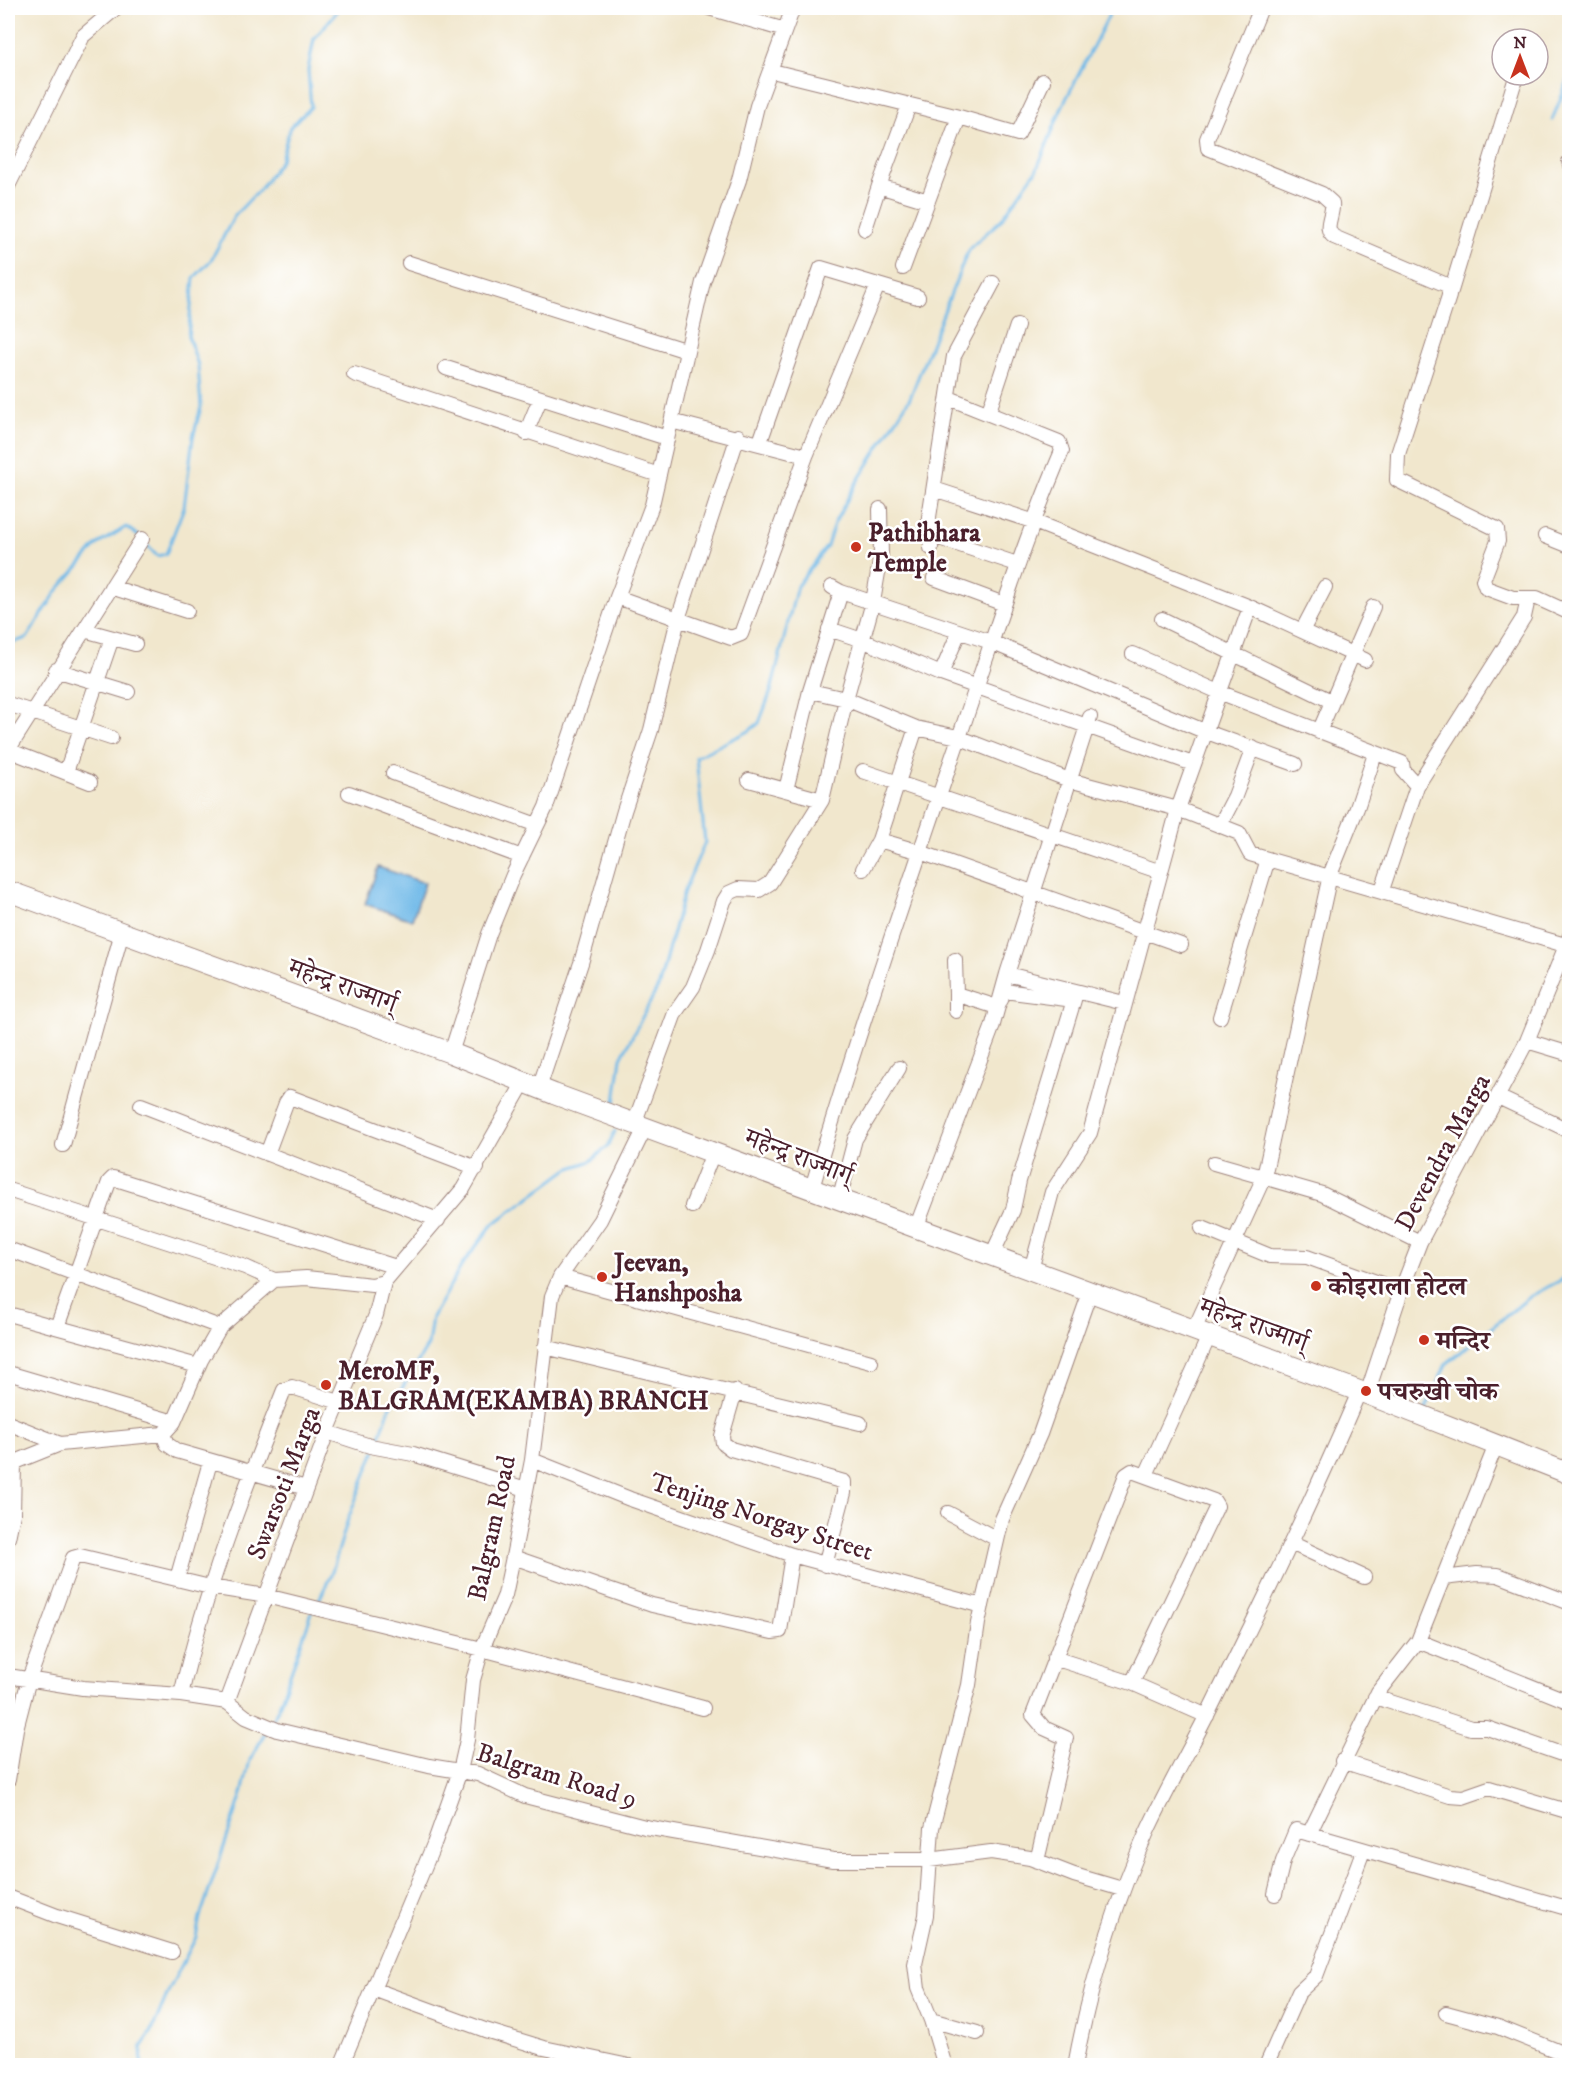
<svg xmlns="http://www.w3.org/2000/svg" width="1577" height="2073" viewBox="0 0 1577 2073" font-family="'IM FELL DW Pica','Noto Serif Devanagari',serif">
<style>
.water{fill:#6fb9e8;stroke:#5c6c8a;stroke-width:1.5}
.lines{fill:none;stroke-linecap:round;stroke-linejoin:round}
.stream{stroke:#6fb9e8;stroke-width:3}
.minor-casing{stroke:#9e837c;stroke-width:16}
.highway-casing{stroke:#9e837c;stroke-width:22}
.minor{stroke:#fff;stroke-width:14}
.highway{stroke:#fff;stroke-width:20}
.poi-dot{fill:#c8321e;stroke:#fff;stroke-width:2}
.labels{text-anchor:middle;stroke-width:5;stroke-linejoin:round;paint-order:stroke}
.poi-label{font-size:26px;font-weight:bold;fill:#4a1f2b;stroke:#fff;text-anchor:start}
.street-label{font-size:26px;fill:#4a1f2b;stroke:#fff}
</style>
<rect width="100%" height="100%" fill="#fff"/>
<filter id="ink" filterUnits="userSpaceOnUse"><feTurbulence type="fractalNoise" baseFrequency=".0167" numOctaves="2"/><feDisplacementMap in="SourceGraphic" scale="12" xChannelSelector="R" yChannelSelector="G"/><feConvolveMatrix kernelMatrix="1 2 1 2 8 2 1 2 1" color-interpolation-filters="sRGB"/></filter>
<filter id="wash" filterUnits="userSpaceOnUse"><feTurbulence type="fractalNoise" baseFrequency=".008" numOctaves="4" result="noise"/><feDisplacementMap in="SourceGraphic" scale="24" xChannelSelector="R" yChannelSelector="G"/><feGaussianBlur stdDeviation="1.35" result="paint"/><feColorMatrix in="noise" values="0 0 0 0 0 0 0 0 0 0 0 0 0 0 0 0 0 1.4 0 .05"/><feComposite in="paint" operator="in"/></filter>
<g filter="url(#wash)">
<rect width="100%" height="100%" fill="#f1e7cd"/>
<path class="water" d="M 378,867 L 425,883 L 412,920 L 365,904 Z"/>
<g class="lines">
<path class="stream" d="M 1552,120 L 1570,76
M 144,542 L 157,556 L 166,554 L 184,507 L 193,437 L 201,407 L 198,365 L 188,336 L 194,278 L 211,260 L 235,215 L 262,187 L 281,160 L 290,127 L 311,107 L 308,70 L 314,39 L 340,8
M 8,644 L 27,638 L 57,591 L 98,544 L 126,527 L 140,537
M 615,1102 L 621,1058 L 659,985 L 684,891 L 705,842 L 696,757 L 749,731 L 759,723 L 771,691 L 797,586 L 827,546 L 834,524 L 855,485 L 910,398 L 965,258 L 971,247 L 1001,220 L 1037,169 L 1062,107 L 1108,17 L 1110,8
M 1425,1411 L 1446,1364 L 1531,1296 L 1563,1279 L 1570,1269
M 378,1442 L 389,1410 L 428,1345 L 432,1317 L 462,1265 L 492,1225 L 568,1169 L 591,1161 L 608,1146 L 615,1131
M 317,1604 L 331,1575 L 348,1519 L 375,1451
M 270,1724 L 278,1709 L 312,1612
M 141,2066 L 142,2046 L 151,2033 L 169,1990 L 196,1937 L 200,1917 L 242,1794 L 250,1760 L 267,1730"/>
</g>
</g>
<g filter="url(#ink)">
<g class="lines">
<g class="minor-casing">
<path id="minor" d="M 709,8 L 785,30
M 1261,8 L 1207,139 L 1208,148 L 1322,194 L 1332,203 C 1334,215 1322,228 1334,237 L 1449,286 L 1449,296 L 1398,454 L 1397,480 L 1497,529 L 1498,541 L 1483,580 L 1486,588 L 1513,598 L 1537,598 L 1570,613
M 772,71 L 959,117
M 1569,162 L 1570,162
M 8,186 L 83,36 L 116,8
M 879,186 L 909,105
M 865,229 L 879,186 L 928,201
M 409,263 L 687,351
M 903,268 L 959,117 L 1018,134 L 1043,81
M 1451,291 L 1516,77
M 446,368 L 667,438
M 354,374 L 659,475
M 988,414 L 1017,326
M 671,421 L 806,456
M 526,433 L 540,399
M 760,442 L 821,268 L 918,297
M 934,489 L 1032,521 L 1250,607 L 1365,660
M 930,535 L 1017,564
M 1545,536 L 1570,546
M 931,548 L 929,517 L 954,356 L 993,283
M 934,578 L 1004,604
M 111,587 L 187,611
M 832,587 L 841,592 L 991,642 L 1204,731 L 1295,764
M 617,597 L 731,638 L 741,634 L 806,456 L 878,285
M 1162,619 L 1331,701
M 829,629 L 862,640 L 941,674 L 1193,764
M 84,630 L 135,644
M 1302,631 L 1325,587
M 1133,654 L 1219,692 L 1402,763 L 1403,770 L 1417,786
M 56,670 L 128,692
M 941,674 L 959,632
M 810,691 L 846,699 L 916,728 L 958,737 L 1069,780 L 1178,809 L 1239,833 L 1250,854 L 1565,945
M 8,704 L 111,738
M 1319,732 L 1373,607
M 8,750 L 142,539
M 8,750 L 90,782
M 863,771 L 1161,872
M 66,772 L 112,638
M 393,773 L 537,825
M 749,780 L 822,800
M 786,790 L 810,691 L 841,592
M 349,793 L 522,857
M 1220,825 L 1235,796 L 1253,748
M 879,840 L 920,852 L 1181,945
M 863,869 L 879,840 L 916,728
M 1382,890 L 1417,786 L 1524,617 L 1528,599
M 955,960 L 956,994 L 997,1007
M 1007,974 L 1124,1003
M 956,994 L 956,1011
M 1220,1017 L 1268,859
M 1527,1041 L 1570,1054
M 451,1053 L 489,934 L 513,875 L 546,807 L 617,597 L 652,505 L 703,282 L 739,180 L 757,106 L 793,8
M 539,1088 L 581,963 L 624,811 L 651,730 L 678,619 L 738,436
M 1498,1097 L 1570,1131
M 141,1105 L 438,1220
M 634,1124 L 675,1013 L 693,987 L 708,950 L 724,901 L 729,893 L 738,889 L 759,890 L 770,883 L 822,800 L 846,699 L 873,602 L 881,555 L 880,509
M 63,1145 L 122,932
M 267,1154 L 286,1103 L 290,1097 L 477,1168
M 1214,1163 L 1322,1194 L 1420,1242
M 812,1188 C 862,1019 920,852 977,685 C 1004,606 1029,528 1062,451 L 1059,442 L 949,398
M 8,1190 L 245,1267 L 274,1280
M 839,1200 L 855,1139 L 899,1068
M 692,1206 L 713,1153
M 916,1228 L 992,1028 L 1007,974 L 1090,717
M 1202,1228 L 1270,1256 L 1307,1257 L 1401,1291
M 8,1249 L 220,1327
M 991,1257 L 1013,1210 L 1019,1181 L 1074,1000 L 1004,991 L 1001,1000
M 1031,1270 L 1052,1192 L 1090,1133 L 1178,809 L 1250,607
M 560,1277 L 871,1362
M 8,1314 L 198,1366
M 57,1327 L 109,1182 L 113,1178 L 396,1267
M 1194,1330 L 1264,1177 L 1330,875 L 1357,808 L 1375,754
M 545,1347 L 860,1423
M 8,1373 L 174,1422
M 735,1391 L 722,1436 L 723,1443 L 731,1449 L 844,1482 L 844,1493 L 825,1565
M 1367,1394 L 1401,1291 L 1420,1242 L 1527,1041 L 1570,936
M 8,1423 L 60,1444
M 327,1432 L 370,1446 L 413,1454 L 526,1489
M 163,1434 L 167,1444 L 177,1451 L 306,1488
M 532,1460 L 630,1499 L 792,1555 L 982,1606
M 8,1465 L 60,1444 L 163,1434 L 174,1422 L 201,1360 L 220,1327 L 274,1280 L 306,1278 L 372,1285 L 384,1282 L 463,1189 L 524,1082
M 1146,1475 L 1209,1336
M 948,1513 L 997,1539
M 8,1538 L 13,1514 L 14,1463
M 1291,1543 L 1364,1577
M 513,1557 L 652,1605 L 772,1632 L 780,1631 L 792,1555
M 1443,1578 L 1477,1574 L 1498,1575 L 1570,1603
M 177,1579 L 210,1462
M 1418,1641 L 1570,1702
M 1054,1658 L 1132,1683 L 1207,1716
M 8,1676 L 83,1688 L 181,1695 C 205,1590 244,1490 284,1390 L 292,1387 L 339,1402
M 181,1695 L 227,1702 L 246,1717 L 277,1730 L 429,1766 L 478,1774 L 525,1796 L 645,1827 L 833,1860 L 929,1860 L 991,1852 L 1030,1858 L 1074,1875 L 1122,1889
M 1375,1697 L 1471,1728 L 1487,1728 L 1570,1757
M 227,1702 L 327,1432 L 376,1315 L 384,1282
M 1342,1761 L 1450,1796 L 1463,1797 L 1489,1788 L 1570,1812
M 8,1780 L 16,1729 L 29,1679 L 73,1558 L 80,1556 L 210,1587 L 266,1596 L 482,1649 L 505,1595 L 513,1557 L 532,1460 L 552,1296 L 560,1277 L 600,1220 L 645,1128
M 1309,1834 L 1378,1692 L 1418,1641 L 1496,1445
M 1037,1861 L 1066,1738 L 1044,1728 L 1033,1715 L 1126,1475 L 1132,1471 L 1214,1501 L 1217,1506 L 1132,1683
M 1275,1894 L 1283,1861 L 1296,1830 L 1570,1909
M 8,1897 L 57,1916 L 172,1952
M 373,1989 L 485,2030 L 544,2048 L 629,2066
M 1446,2013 L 1498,2027 L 1570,2056
M 931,2020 L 945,2066
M 977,2033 L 931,2020 L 918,1988 L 915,1964 L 926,1915 L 932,1828 L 969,1685 L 978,1623 L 1002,1519 L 1040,1434 L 1090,1292
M 341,2066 L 434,1844 L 460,1771 L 467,1740 L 473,1680 L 482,1649 L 703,1708
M 1075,2066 C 1090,1985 1113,1907 1147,1832 C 1168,1786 1195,1741 1217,1695 C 1267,1595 1315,1494 1359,1392
M 1266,2066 L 1299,1992 L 1316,1976 L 1363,1851"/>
</g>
<g class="highway-casing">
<path id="highway" d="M 8,891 L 451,1053 L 554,1094 L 1367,1394 L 1570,1474"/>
</g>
<use href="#minor" class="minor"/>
<use href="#highway" class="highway"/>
</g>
</g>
<g class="poi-dot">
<circle cx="856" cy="547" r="6"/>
<circle cx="602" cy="1277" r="6"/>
<circle cx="1316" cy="1286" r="6"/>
<circle cx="1424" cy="1340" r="6"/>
<circle cx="326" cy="1385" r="6"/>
<circle cx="1366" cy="1391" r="6"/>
</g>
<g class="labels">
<g class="poi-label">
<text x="868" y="541">Pathibhara<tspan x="868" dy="30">Temple</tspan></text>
<text x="614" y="1271">Jeevan,<tspan x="614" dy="30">Hanshposha</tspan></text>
<text x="1328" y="1295">कोइराला होटल</text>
<text x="1436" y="1349">मन्दिर</text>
<text x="338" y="1379">MeroMF,<tspan x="338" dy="30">BALGRAM(EKAMBA) BRANCH</tspan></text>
<text x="1378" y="1400">पचरुखी चोक</text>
</g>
<g class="street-label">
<text transform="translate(343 985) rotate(20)" y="9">महेन्द्र राज्मार्ग्</text>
<text transform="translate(1442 1152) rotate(-62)" y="9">Devendra Marga</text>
<text transform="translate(799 1156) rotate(21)" y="9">महेन्द्र राज्मार्ग्</text>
<text transform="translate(1254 1324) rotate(20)" y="9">महेन्द्र राज्मार्ग्</text>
<text transform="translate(283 1483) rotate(-69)" y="9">Swarsoti Marga</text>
<text transform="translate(762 1516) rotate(18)" y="9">Tenjing Norgay Street</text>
<text transform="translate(491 1528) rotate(-78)" y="9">Balgram Road</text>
<text transform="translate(557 1775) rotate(17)" y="9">Balgram Road 9</text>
</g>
</g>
<rect width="1577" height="2073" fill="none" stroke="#fff" stroke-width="30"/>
<g transform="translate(1520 57)"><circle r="28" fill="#ffffff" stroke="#b7a5aa" stroke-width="1.5"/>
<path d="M0-4.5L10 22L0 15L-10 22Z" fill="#c8321e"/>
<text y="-9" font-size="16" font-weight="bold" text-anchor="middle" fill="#4a1f2b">N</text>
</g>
</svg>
